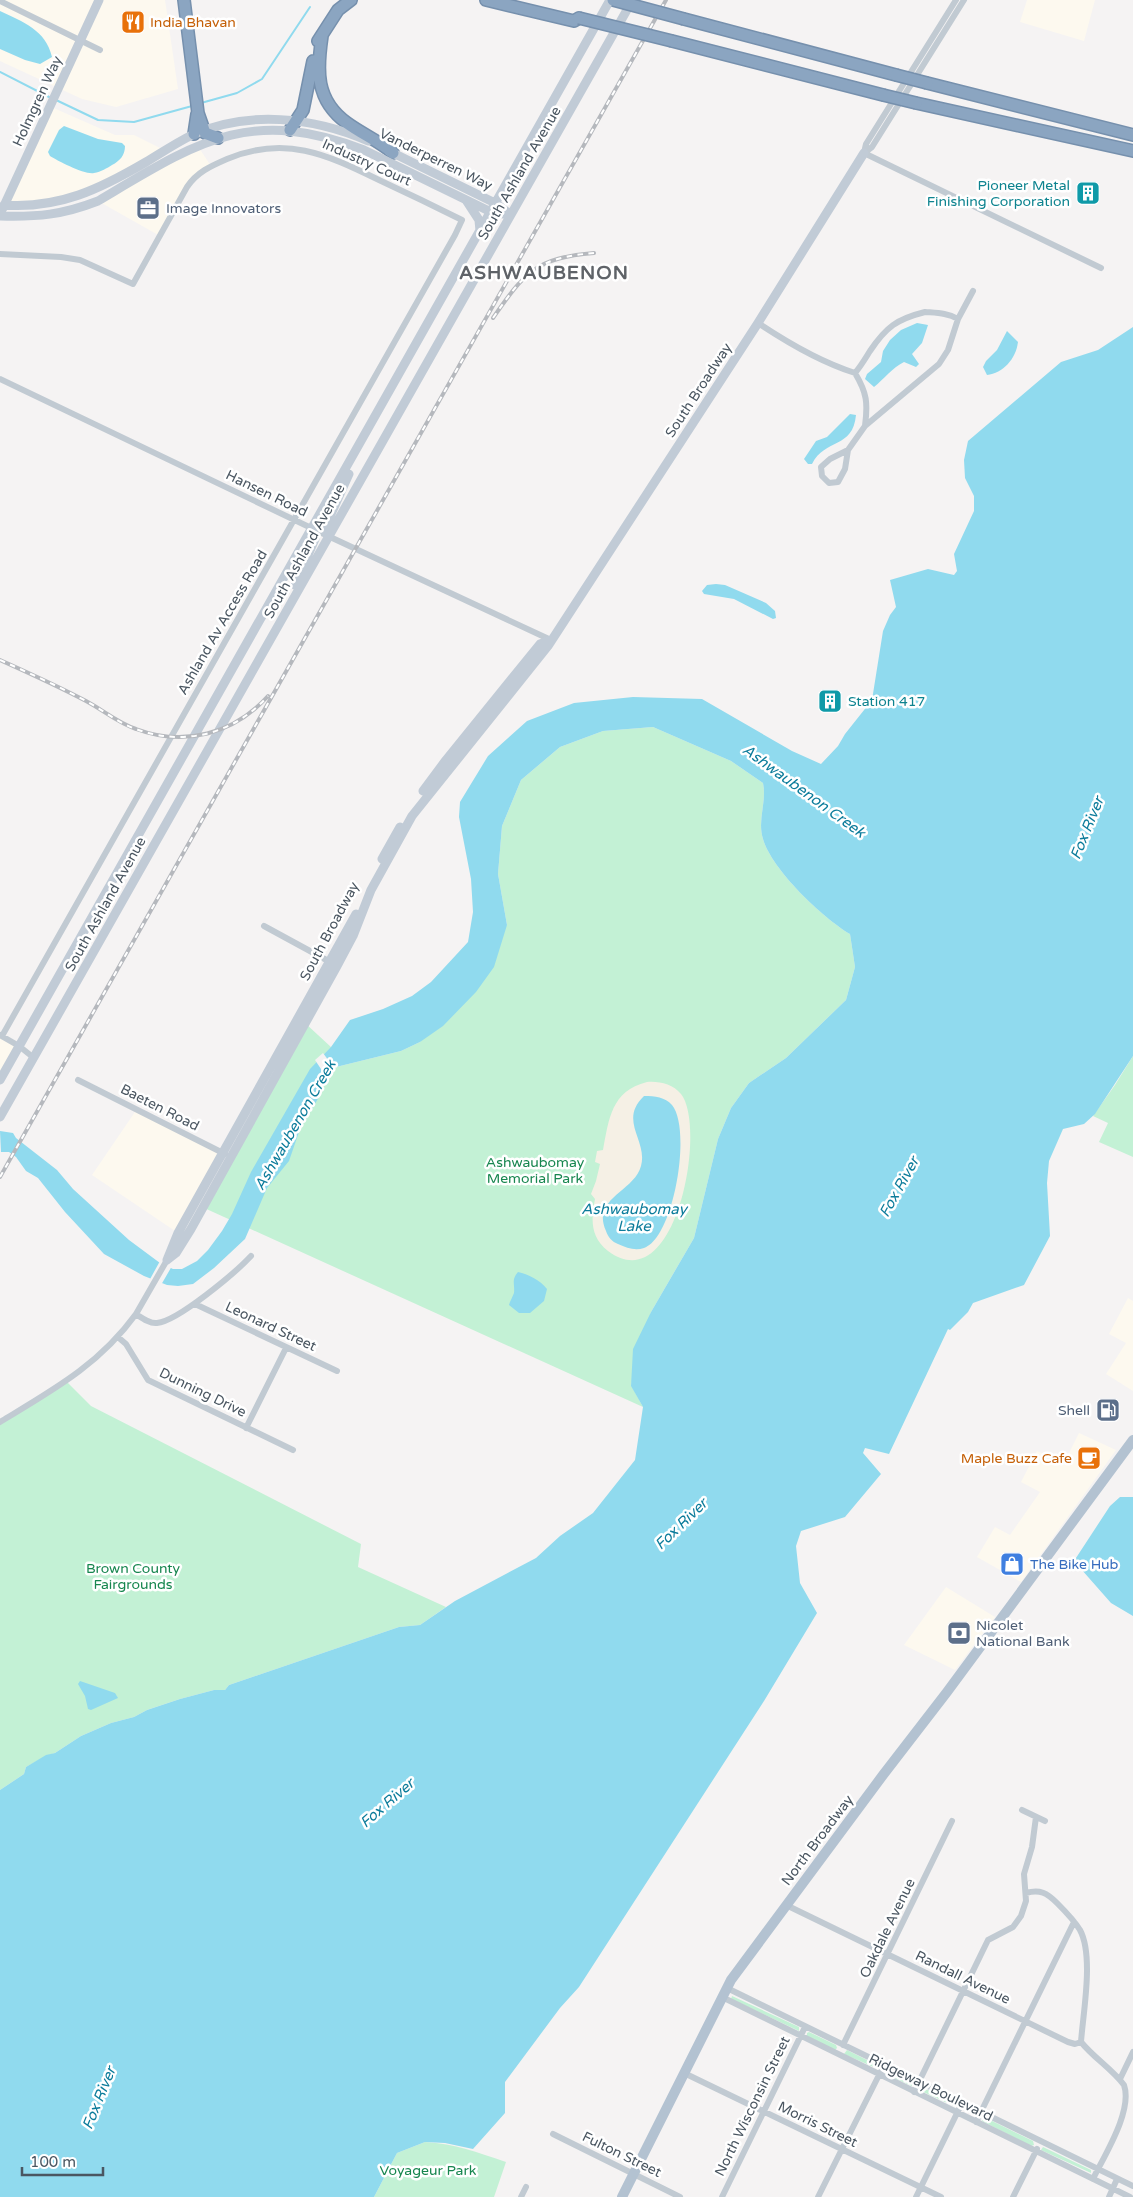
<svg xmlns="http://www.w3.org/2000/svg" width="1133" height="2197" viewBox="0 0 1133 2197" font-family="'Varela Round',sans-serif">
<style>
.commercial{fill:#fdf9ef}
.green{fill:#c3f1d5}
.sand{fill:#f5f0e5}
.water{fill:#90daee}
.pier{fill:#f5f3f3}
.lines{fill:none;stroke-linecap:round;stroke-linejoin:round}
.stream{stroke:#90daee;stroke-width:2}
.highway-casing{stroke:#7690ad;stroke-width:14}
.street{stroke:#c1cad2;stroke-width:6}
.secondary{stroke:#c1cbd6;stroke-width:9}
.primary{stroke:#b3c2d1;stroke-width:10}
.highway{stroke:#8ba5c1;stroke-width:11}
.rail-casing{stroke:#b5b8bd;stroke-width:4}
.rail{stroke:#fff;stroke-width:2;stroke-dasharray:5.5;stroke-linecap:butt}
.highway-bridge-casing{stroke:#7690ad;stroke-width:14;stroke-linecap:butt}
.highway-bridge{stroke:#8ba5c1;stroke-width:11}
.labels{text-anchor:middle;stroke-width:5;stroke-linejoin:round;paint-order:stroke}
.food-label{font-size:14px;fill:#c56008;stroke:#fff;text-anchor:start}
.street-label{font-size:14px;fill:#4a5661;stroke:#fff}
.culture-label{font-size:14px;fill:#0d838f;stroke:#fff;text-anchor:end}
.service-label{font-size:14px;fill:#4e5e75;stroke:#fff;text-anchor:start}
.park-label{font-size:14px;fill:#17864f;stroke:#fff}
.shop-label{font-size:14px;fill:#366cbe;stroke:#fff;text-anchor:start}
.water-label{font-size:15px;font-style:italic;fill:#0c7c9b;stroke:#fff}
.district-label{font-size:19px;font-weight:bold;letter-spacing:1px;fill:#5f6368;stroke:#fff}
</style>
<rect width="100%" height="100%" fill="#f5f3f3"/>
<path class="commercial" d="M 0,0 L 165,0 L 178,89 L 116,107 L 82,99 L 0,61 Z
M 1027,0 L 1095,0 L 1084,41 L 1020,22 Z
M 49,106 L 115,135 L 134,135 L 164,150 L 66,200 L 4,205 Z
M 197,145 L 211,166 L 196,175 L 160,236 L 98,201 Z
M 0,1035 L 19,1046 L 0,1080 Z
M 137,1109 L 222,1153 L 178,1233 L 92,1175 Z
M 1128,1298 L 1133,1301 L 1133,1391 L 1106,1374 L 1126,1343 L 1109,1334 Z
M 1079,1433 L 1116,1450 L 1021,1582 L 977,1557 L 995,1527 L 1010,1535 L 1040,1492 L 1021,1482 L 1037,1451 L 1064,1463 Z
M 946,1587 L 995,1617 L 955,1670 L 904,1645 Z"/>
<path class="green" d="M 653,727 L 731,761 L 763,783 C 767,802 757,820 763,839 C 772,870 823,918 850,934 L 855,967 L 846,1000 L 786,1058 L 749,1083 L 731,1108 L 718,1139 L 694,1238 L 651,1312 L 631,1385 L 643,1407 L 202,1207 L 305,1023 L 331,1047 L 336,1067 L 401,1051 L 420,1042 L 507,925 L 498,874 L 502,826 L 521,780 L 560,747 L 603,731 Z
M 1133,1056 L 1133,1157 L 1099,1142 L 1108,1123 L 1093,1116 L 1115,1085 Z
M 66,1381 L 91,1406 L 361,1544 L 358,1567 L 446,1607 L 420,1625 L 399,1627 L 229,1685 L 225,1690 L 214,1690 L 180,1699 L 147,1710 L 134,1717 L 111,1723 L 81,1736 L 55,1753 L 46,1756 L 26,1767 L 24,1774 L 0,1790 L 0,1422 Z
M 732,1996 L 799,2027 L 799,2031 L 731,1999 Z
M 809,2032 L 836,2045 L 837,2048 L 835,2050 L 807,2036 L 807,2033 Z
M 847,2050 L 877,2065 L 878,2069 L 844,2054 Z
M 888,2070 L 912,2082 L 912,2086 L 885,2074 L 885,2071 Z
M 922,2087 L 956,2104 L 956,2107 L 919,2090 Z
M 984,2117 L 1033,2141 L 1034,2145 L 1031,2146 L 982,2121 Z
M 425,2142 C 456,2144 476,2152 506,2162 L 494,2197 L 374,2197 L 397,2153 Z
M 1043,2147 L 1091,2170 L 1091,2173 L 1041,2150 Z"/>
<path class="sand" d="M 647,1082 C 659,1081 673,1084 681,1094 C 707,1126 677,1302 608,1251 C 590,1237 591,1219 595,1199 L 591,1194 L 596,1181 L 600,1164 L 595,1162 L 597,1151 L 603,1150 C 609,1119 611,1091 647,1082 Z"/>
<path class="water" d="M 0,11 C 23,22 46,30 52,57 L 40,64 L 25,60 L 0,49 Z
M 64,126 L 98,139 L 122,143 L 125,146 C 125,155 120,161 112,165 C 107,168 101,172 94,173 C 85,175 58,161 50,156 L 48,152 L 59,130 Z
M 917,323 L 928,325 L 922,343 L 912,354 L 919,364 L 916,367 L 904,362 C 892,368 884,379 874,387 L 865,379 L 867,374 L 881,362 L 883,351 L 890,340 L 901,330 Z
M 1133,327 L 1133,1056 L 1095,1114 L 1084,1124 L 1063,1129 L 1049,1161 L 1047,1183 L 1050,1236 L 1024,1285 L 973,1303 L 968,1312 L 950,1330 L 948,1329 L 889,1454 L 865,1448 L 863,1453 L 881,1474 L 845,1517 L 801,1531 L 796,1546 L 800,1583 L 817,1613 L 764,1701 L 579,1987 L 560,2008 L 505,2082 L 505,2113 L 473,2149 L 445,2143 L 425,2142 L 397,2153 L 374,2197 L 0,2197 L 0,1790 L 24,1774 L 26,1767 L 46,1755 L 55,1753 L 81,1736 L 111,1723 L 134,1717 L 147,1710 L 180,1699 L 214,1690 L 225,1690 L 229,1685 L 399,1627 L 420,1625 L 455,1601 L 536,1558 L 560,1536 L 593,1513 L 635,1460 L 643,1407 L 631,1386 L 633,1349 L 651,1312 L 694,1238 L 718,1139 L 731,1108 L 749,1083 L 786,1058 L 846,1000 L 855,967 L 850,934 C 823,918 772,870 763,839 C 757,820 767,802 763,783 L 731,761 L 653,727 L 603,731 L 560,747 L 521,780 L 502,826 L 498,874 L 507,925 L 494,967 L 476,992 L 443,1026 L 420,1042 L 401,1051 L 336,1067 L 325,1075 L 319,1097 L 300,1129 L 289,1161 L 267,1188 L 245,1239 L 214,1268 L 193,1284 L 178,1286 L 167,1285 L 144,1276 L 104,1254 L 65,1212 L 38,1178 L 26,1171 L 16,1157 L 9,1152 L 1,1152 L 0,1131 L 13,1133 L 16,1138 L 57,1170 L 73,1189 L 129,1240 L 160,1263 L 173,1269 L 182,1269 L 197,1261 L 208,1250 L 222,1231 L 232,1214 L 251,1172 L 310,1069 L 331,1047 L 350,1020 L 383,1009 L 412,996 L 431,982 L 468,942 L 473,912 L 471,879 L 459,817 L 460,802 L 488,756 L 527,721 L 574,703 L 633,697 L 702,699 L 792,751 L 821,764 L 838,746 L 845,734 L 872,700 L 883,631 L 890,615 L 896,607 L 890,580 L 928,569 L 954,575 L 957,571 L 954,554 L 974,511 L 974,496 L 965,478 L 964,460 L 968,441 L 1061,362 L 1098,350 Z
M 1007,331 L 1018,342 C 1016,359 1003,373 987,375 L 983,367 L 986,361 L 997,350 Z
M 850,414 L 856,415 C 853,449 825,438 812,464 L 808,464 L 804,459 L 816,441 L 827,437 Z
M 716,584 L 725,585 L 766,603 L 775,611 L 776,618 L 773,619 L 734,599 L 704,594 L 702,591 L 707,585 Z
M 644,1096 C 655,1096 665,1097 672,1105 C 692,1129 674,1238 644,1248 C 635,1251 627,1248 618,1244 C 612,1242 608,1237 606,1231 C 591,1198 634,1192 641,1166 C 648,1140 618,1121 644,1096 Z
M 518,1272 C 528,1274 540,1280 547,1289 L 544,1301 L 530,1313 L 519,1313 L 509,1305 C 510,1301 513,1296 514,1293 C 515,1284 511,1280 518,1272 Z
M 1120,1497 L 1133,1497 L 1133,1616 L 1111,1603 L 1074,1561 L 1110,1506 Z
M 80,1681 L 115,1693 L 118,1698 L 91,1710 L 88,1709 L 85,1696 L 78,1684 Z"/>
<path class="pier" d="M 323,1053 L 334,1068 L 325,1075 L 315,1060 Z
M 160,1261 L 172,1266 L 161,1285 L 149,1281 Z"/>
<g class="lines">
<path class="stream" d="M 0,72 L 51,98
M 56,100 L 98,120 L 134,122 L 192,106
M 201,103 L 237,93 L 262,79 L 310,7"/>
<g class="highway-casing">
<path id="highway" d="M 184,0 L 198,113 L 205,133 L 218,138
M 486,0 L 574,21 L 579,18
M 684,19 L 896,75
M 322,36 C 317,70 315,100 347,123 C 362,134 379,141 393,153
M 318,41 L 338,10 L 351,0
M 672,41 L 883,95
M 927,83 L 1133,135
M 916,103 L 1133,151
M 290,130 L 303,110 L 313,61
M 194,134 L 197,114"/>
</g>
<path class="street" d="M 0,1 L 100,50
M 864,153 L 1101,268
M 864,153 L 872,147 L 964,0
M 864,153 L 866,144 L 956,0
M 0,254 L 61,257 L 80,260 L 133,284 L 187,187 C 197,172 211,166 227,159 C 285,135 326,154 379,180 C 407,193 434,206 462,220 L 455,235 L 2,1036
M 925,312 C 937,313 948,313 958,319 L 948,350 L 939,364 L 865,426 C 868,403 867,393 855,373 C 861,366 865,359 870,351 C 886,327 897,319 925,312 Z
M 958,319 L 973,291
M 758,323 C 788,343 820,362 855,373
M 0,379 L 328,536 L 551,640
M 848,450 L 830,459 L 821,467 L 822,476 L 829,483 L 838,482 L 845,469 L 848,450 L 865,426
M 264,926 L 332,963
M 0,1035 L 19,1046 L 34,1058
M 78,1080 L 225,1154
M 195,1304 L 337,1371
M 136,1314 L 167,1260
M 119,1338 L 126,1344 L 148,1380 L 293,1450
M 0,1422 C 53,1390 99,1365 136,1314 C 142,1318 150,1324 157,1323 C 178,1321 235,1273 251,1256
M 246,1428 L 286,1348
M 1022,1810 L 1045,1821
M 1026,1893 C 1040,1889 1047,1893 1057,1903 C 1065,1911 1074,1920 1080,1930 C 1094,1956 1083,2013 1081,2042
M 786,1905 L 1068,2042 L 1075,2044 L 1081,2042 C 1094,2058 1112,2069 1124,2085 C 1133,2111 1104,2156 1093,2179
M 727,1988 L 1133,2186
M 722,1997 L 1130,2197
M 843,2045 L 952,1821
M 684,2073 L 941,2197
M 1120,2079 L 1133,2052
M 914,2092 L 988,1940 L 1013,1927 L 1021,1916 L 1026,1901 L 1024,1874 L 1032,1847 L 1036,1817
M 976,2122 L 1074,1922
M 553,2134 L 680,2197
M 521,2197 L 526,2187
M 722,2197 L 805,2027
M 818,2197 L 884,2065
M 916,2197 L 962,2103
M 1013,2197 L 1037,2149
M 1109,2197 L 1117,2179"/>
<path class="secondary" d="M 389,151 L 495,203 L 510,214
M 466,200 L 479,220 L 480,231
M 4,205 C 59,209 100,189 146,162 C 161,153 176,143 192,135 C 248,110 313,117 368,141
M 3,208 L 99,0
M 0,216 C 38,217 62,215 98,201 C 196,143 249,105 364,150 L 491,212 L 510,215
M 328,536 L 326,531 L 327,523 L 349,474
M 295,585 L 315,539 L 312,528
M 423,791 L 446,760 L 540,644 L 551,640
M 382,859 L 400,827
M 0,1080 L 610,0
M 0,1117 L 632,1
M 167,1260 L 176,1253 L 191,1229 L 337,966 L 353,936 L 371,890 L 412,816 L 548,646 L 758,323 L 864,153
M 167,1260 L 178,1233 L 356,914"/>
<path class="primary" d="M 622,2197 L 731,1980 L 883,1775 L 947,1692 L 1133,1440"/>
<use href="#highway" class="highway"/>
<g class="rail-casing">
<path id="rail" d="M 493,318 C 525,272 536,258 594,253
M 0,660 C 29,673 58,686 86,701 C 103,710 118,723 136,729 C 184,747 234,734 268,696
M 0,1177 L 666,0"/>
</g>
<use href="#rail" class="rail"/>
<g class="highway-bridge-casing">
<path id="highway-bridge" d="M 613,0 L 684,19
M 579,18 L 672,41
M 896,75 L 927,83
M 883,95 L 916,103"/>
</g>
<use href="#highway-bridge" class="highway-bridge"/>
</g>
<defs>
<g id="restaurant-square" transform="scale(1.25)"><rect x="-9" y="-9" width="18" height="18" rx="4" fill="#e8710a" stroke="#fff"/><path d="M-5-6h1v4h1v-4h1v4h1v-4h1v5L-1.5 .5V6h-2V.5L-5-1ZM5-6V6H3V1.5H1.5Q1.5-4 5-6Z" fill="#fff"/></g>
<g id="building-square" transform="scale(1.25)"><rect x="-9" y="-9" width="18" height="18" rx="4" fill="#0f9aa8" stroke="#fff"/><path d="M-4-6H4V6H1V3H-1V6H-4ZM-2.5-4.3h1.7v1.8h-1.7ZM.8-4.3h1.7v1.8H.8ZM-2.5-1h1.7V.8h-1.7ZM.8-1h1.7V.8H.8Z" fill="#fff"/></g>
<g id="office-square" transform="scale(1.25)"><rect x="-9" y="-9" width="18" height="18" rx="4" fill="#5c6f8a" stroke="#fff"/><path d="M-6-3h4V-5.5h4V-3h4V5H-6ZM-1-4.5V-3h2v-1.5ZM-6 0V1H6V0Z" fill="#fff"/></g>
<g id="fuel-square" transform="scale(1.25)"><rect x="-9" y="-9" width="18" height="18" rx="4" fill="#5c6f8a" stroke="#fff"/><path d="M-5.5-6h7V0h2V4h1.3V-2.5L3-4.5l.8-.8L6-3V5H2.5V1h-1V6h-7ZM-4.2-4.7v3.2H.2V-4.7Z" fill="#fff"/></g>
<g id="cafe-square" transform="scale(1.25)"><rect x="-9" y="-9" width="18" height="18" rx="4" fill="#e8710a" stroke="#fff"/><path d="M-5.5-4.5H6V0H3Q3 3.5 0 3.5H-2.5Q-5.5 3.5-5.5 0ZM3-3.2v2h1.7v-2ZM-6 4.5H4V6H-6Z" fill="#fff"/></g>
<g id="shop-square" transform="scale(1.25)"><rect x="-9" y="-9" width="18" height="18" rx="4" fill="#3f7fe0" stroke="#fff"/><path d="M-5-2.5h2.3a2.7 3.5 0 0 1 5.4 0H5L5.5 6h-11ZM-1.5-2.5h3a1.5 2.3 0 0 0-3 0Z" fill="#fff"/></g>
<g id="bank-square" transform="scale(1.25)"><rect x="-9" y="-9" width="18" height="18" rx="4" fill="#5c6f8a" stroke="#fff"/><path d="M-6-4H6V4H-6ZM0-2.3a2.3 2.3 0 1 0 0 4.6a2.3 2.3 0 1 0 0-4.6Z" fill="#fff"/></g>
</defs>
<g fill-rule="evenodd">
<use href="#restaurant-square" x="133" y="22"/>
<use href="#building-square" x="1088" y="193"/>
<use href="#office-square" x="148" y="208"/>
<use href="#building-square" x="830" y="701"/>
<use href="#fuel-square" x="1108" y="1410"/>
<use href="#cafe-square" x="1089" y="1458"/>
<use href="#shop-square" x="1012" y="1564"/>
<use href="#bank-square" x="959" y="1633"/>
</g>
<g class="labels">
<g class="food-label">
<text x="150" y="27">India Bhavan</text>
<text x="1072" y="1463" text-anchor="end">Maple Buzz Cafe</text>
</g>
<g class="street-label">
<text transform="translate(37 101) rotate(-65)" y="5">Holmgren Way</text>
<text transform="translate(436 159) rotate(26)" y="5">Vanderperren Way</text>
<text transform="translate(367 162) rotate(24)" y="5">Industry Court</text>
<text transform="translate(519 173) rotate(-60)" y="5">South Ashland Avenue</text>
<text transform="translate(698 390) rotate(-57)" y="5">South Broadway</text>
<text transform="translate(267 493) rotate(26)" y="5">Hansen Road</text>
<text transform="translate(304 551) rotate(-61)" y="5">South Ashland Avenue</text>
<text transform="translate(222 622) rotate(-60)" y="5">Ashland Av Access Road</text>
<text transform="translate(105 904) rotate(-61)" y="5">South Ashland Avenue</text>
<text transform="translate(329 931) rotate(-62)" y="5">South Broadway</text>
<text transform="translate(160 1107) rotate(27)" y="5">Baeten Road</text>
<text transform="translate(271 1326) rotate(25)" y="5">Leonard Street</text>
<text transform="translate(203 1392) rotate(26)" y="5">Dunning Drive</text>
<text transform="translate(817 1840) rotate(-53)" y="5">North Broadway</text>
<text transform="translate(887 1928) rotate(-64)" y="5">Oakdale Avenue</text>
<text transform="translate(963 1977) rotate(26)" y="5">Randall Avenue</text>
<text transform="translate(931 2087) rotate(26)" y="5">Ridgeway Boulevard</text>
<text transform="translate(752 2106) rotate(-64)" y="5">North Wisconsin Street</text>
<text transform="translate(818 2124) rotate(26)" y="5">Morris Street</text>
<text transform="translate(622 2154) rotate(26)" y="5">Fulton Street</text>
</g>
<g class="culture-label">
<text x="1070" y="190">Pioneer Metal<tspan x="1070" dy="16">Finishing Corporation</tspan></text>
<text x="848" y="706" text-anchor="start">Station 417</text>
</g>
<g class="service-label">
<text x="166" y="213">Image Innovators</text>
<text x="1090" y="1415" text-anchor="end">Shell</text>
<text x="976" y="1630">Nicolet<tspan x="976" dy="16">National Bank</tspan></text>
</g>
<g class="park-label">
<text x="535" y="1167">Ashwaubomay<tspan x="535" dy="16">Memorial Park</tspan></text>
<text x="133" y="1573">Brown County<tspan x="133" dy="16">Fairgrounds</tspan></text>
<text x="428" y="2175">Voyageur Park</text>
</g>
<g class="shop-label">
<text x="1030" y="1569">The Bike Hub</text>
</g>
<g class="water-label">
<text transform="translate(804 791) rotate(36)" y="5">Ashwaubenon Creek</text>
<text transform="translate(1087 828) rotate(-68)" y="5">Fox River</text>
<text transform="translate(295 1125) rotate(-60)" y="5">Ashwaubenon Creek</text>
<text transform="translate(899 1187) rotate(-61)" y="5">Fox River</text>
<text x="634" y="1214">Ashwaubomay<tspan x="634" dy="17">Lake</tspan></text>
<text transform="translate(681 1524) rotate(-44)" y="5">Fox River</text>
<text transform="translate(387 1803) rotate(-41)" y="5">Fox River</text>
<text transform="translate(99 2098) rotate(-68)" y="5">Fox River</text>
</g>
<g class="district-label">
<text x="544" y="279">ASHWAUBENON</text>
</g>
</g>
<path d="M22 2167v8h81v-8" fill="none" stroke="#4a5661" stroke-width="2.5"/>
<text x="30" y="2167" font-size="15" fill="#4a5661" stroke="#ffffff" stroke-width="4" paint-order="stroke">100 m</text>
</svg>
